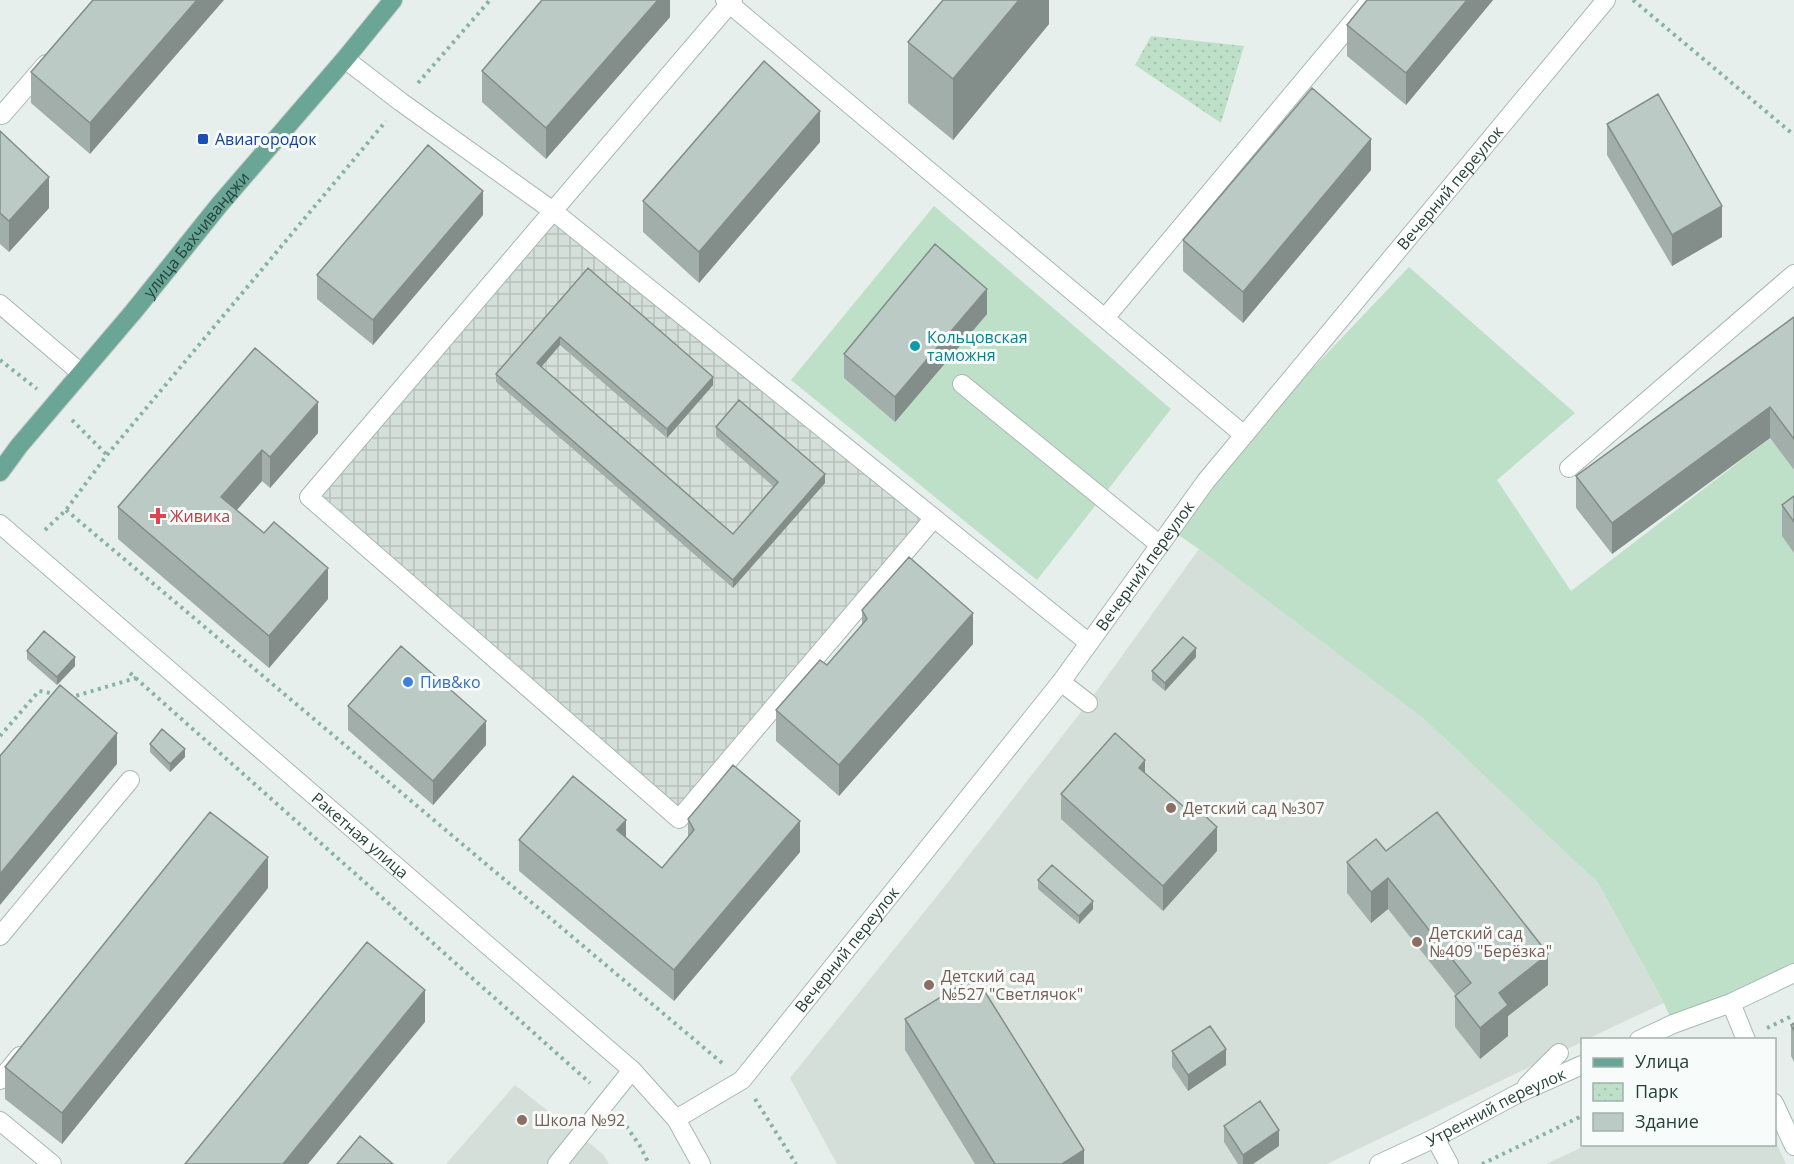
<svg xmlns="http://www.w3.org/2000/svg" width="1794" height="1164" viewBox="0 0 1794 1164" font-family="'Open Sans',sans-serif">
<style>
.built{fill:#d4dfda}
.industrial{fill:url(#industrial-grid)}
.grass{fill:#bfe0c8}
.park{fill:url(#park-dots)}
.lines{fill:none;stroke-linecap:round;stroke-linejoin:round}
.minor-casing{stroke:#a8b8b2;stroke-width:20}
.major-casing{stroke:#c2cac8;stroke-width:20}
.path{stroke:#86b3a5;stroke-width:4;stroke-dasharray:3 4.5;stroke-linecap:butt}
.minor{stroke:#fff;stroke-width:18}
.major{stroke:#6aa596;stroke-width:18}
.wall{fill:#a1aea9}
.shaded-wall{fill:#838d89}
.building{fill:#bbcac4;stroke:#838d89;stroke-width:1.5}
.transit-dot{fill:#1a4fb4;stroke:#f7fbf9;stroke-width:2}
.culture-dot{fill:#0f9aa8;stroke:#f7fbf9;stroke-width:2}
.health-dot{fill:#e0444e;stroke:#f7fbf9;stroke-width:2}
.shop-dot{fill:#3f7fe0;stroke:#f7fbf9;stroke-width:2}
.education-dot{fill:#8d6e63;stroke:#f7fbf9;stroke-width:2}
.labels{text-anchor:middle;stroke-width:6;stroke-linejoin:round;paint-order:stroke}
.transit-label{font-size:16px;fill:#164399;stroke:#f7fbf9;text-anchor:start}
.street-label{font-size:16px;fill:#24423a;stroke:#f7fbf9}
.culture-label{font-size:16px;fill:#0d838f;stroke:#f7fbf9;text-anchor:start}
.health-label{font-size:16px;fill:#be3a42;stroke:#f7fbf9;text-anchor:start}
.shop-label{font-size:16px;fill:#366cbe;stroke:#f7fbf9;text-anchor:start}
.education-label{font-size:16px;fill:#785e54;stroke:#f7fbf9;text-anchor:start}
</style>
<defs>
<pattern id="industrial-grid" width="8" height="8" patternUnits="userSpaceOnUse" patternTransform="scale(1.5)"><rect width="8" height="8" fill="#d4dfda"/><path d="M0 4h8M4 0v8" fill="none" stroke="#b6c1bc"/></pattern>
<pattern id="park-dots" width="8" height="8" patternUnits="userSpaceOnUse" patternTransform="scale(1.5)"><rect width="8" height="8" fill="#bfe0c8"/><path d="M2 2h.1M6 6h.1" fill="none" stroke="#a4c1ad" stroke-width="1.8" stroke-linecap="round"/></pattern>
</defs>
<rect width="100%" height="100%" fill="#e6efeb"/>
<path class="built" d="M 1199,549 L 1424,719 L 1598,883 L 1664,1003 L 1587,1039 L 1582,1040 L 1582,1042 L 1327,1164 L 837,1164 L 790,1078 L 937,896 L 1088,703 Z
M 515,1085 L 603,1154 L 609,1164 L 446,1164 Z
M 1775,1140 L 1786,1164 L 1546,1164 L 1587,1145 L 1774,1144 Z"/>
<path class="industrial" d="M 554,220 L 926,519 L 678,809 L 320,497 Z"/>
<path class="grass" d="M 934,206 L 1171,409 L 1037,580 L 791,380 Z
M 1409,267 L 1575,413 L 1497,480 L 1571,591 L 1770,438 L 1794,470 L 1794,969 L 1673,1024 L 1664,1003 L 1598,883 L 1424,719 L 1199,549 L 1171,530 L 1206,481 Z"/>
<path class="park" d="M 1151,36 L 1244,46 L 1221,123 L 1135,65 Z"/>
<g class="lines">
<g class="minor-casing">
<g id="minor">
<path d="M 725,0 L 1244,435"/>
<path d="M 733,0 L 309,497 L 679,819 L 934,518"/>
<path d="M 345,59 L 401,102 L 553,211 L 1089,643"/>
<path d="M 0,113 L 2,115 L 46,64"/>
<path d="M 0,304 L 81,373"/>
<path d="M 1105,318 L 1371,0"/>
<path d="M 962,384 L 1160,545"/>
<path d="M 1569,468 L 1794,274"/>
<path id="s1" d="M 0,524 L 632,1070 L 676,1119 L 701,1164"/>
<path d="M 1061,682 L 1088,703"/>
<path d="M 0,936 L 130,780"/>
<path d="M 1731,1003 L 1746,1040"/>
<path d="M 1639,1040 L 1673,1024 L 1731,1003 L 1794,973"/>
<path d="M 0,1080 L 20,1056"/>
<path d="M 1527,1085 L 1559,1053"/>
<path d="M 1774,1103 L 1794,1146"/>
<path id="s2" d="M 676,1119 L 742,1080 L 1061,682 L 1206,481 L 1606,0"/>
<path d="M 0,1121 L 52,1164"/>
<path d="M 1435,1138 L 1449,1164"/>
<path d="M 557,1164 L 632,1070"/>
<path id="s3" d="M 1379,1164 L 1435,1138 L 1519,1093 L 1582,1065"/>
</g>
</g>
<g class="major-casing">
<g id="major">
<path id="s4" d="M 0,472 L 19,446 L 134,311 L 220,204 L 345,59 L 393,0"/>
</g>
</g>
<path class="path" d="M 1633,0 L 1794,135
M 418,83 L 490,0
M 0,360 L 37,389
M 72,420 L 107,455
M 66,510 L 722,1063
M 45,530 L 66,510 L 107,455 L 386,121
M 130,673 L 590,1083
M 69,697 L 72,697 L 136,678
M 0,736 L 39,691 L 56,694
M 1767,1028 L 1794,1015
M 755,1099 L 796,1164
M 622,1120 L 640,1146 L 649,1164
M 1482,1164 L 1582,1116"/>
<use href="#minor" class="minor"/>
<use href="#major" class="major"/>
</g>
<path class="wall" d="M 93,0 L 90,154 L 31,103 L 31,72 Z
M 670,0 L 670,17 L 546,159 L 482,102 L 482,71 Z
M 1049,0 L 1049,24 L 953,140 L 908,103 L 908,42 Z
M 1493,0 L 1406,105 L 1347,56 L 1347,25 Z
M 1607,124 L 1722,237 L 1672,266 L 1607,155 Z
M 0,131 L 49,208 L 9,252 L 0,244 Z
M 820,142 L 699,283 L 643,232 L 643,201 Z
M 1371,170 L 1243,323 L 1183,271 L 1183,240 Z
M 483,215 L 373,345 L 317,299 L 317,275 Z
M 588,268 L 713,385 L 667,438 L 560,345 L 541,367 L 733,534 L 774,487 L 716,436 L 716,427 L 825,483 L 733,588 L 496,382 L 496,374 Z
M 987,314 L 895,422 L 844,378 L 844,354 Z
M 1794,317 L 1794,470 L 1770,438 L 1612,554 L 1576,508 L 1576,476 Z
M 318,402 L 318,433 L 270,488 L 262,481 L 237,510 L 328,599 L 269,668 L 118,539 L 118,507 Z
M 1794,496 L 1794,553 L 1782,536 L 1782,505 Z
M 862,610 L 973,644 L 839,796 L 776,741 L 776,710 L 827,665 L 862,626 Z
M 27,651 L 75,666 L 57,685 L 27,659 Z
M 1196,657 L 1165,691 L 1152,680 L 1152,671 Z
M 348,706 L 486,745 L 433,805 L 348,730 Z
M 150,744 L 185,757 L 170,772 L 150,752 Z
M 1145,773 L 1184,807 L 1217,851 L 1163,911 L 1061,819 L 1061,794 Z
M 688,819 L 800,852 L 674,1001 L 519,871 L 519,840 L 626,838 L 662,868 L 688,838 Z
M 1386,851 L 1548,985 L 1508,1016 L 1508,1036 L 1480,1059 L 1455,1027 L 1455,996 L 1456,995 L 1388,909 L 1371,923 L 1347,893 L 1347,862 Z
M 1038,880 L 1093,909 L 1079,924 L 1038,889 Z
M 268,888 L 62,1144 L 5,1099 L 5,1067 Z
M 905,1019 L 1084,1164 L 975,1164 L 905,1050 Z
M 1794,1023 L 1794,1062 L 1791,1056 L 1791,1025 Z
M 1172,1051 L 1226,1065 L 1188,1091 L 1172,1067 Z
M 1224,1126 L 1279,1146 L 1253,1164 L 1238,1164 L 1224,1142 Z"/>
<path class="shaded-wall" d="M 197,0 L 224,0 L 90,154 L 90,123 Z
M 658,0 L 670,0 L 670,17 L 546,159 L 546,128 Z
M 1019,0 L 1049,0 L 1049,24 L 953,140 L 953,79 Z
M 1467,0 L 1493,0 L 1406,105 L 1406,73 Z
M 820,111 L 820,142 L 699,283 L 699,252 Z
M 1371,139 L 1371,170 L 1243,323 L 1243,292 Z
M 49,177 L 49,208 L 9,252 L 9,221 Z
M 483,191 L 483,215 L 373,345 L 373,320 Z
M 1722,206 L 1722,237 L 1672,266 L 1672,235 Z
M 987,289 L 987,314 L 895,422 L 895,397 Z
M 560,337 L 560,345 L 537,372 L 537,363 Z
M 713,377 L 713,385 L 667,438 L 667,429 Z
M 318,402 L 318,433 L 270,488 L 270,457 Z
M 1770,407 L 1770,438 L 1612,554 L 1612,523 Z
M 262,450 L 262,481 L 221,528 L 221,497 Z
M 825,474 L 825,483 L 733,588 L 733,580 Z
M 328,568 L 328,599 L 269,668 L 269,636 Z
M 973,613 L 973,644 L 839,796 L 839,765 Z
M 1196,648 L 1196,657 L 1165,691 L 1165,683 Z
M 75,657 L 75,666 L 57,685 L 57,677 Z
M 486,721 L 486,745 L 433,805 L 433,781 Z
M 117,733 L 117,764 L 0,905 L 0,874 Z
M 185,749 L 185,757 L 170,772 L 170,764 Z
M 1145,760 L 1145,785 L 1139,768 Z
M 626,820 L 626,852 L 617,830 Z
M 800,821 L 800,852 L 674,1001 L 674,970 Z
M 1217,827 L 1217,851 L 1163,911 L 1163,886 Z
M 268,857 L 268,888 L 62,1144 L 62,1113 Z
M 1388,878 L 1388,909 L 1371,923 L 1371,892 Z
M 1093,901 L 1093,909 L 1079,924 L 1079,916 Z
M 1548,954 L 1548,985 L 1508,1016 L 1508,1036 L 1480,1059 L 1480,1028 L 1499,993 Z
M 425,990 L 425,1022 L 308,1164 L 283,1164 Z
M 1226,1049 L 1226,1065 L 1188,1091 L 1188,1075 Z
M 1279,1130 L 1279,1146 L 1253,1164 L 1243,1164 L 1243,1155 Z
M 1084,1150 L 1084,1164 L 1062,1164 Z"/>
<path class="building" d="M 93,0 L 197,0 L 90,123 L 31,72 Z
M 542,0 L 658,0 L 546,128 L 482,71 Z
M 943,0 L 1019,0 L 953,79 L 908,42 Z
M 1367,0 L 1467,0 L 1406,73 L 1347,25 Z
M 764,61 L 820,111 L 699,252 L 643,201 Z
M 1312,88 L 1371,139 L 1243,292 L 1183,240 Z
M 1658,94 L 1722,206 L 1672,235 L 1607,124 Z
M 0,131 L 49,177 L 9,221 L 0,213 Z
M 428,145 L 483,191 L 373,320 L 317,275 Z
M 935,244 L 987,289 L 895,397 L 844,354 Z
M 588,268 L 713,377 L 667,429 L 560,337 L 537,363 L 733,534 L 778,482 L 716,427 L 739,400 L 825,474 L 733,580 L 496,374 Z
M 1794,317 L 1794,439 L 1770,407 L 1612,523 L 1576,476 Z
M 255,348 L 318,402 L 270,457 L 262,450 L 221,497 L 264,533 L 274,522 L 328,568 L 269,636 L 118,507 Z
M 1794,496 L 1794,522 L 1782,505 Z
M 909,557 L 973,613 L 839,765 L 776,710 L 820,660 L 827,665 L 867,619 L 862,610 Z
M 44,631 L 75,657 L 57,677 L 27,651 Z
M 1183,637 L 1196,648 L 1165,683 L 1152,671 Z
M 401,646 L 486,721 L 433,781 L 348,706 Z
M 60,685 L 117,733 L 0,874 L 0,756 Z
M 162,729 L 185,749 L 170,764 L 150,744 Z
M 1115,733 L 1145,760 L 1139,768 L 1184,807 L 1189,801 L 1217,827 L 1163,886 L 1061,794 Z
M 733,765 L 800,821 L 674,970 L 519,840 L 573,776 L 626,820 L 617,830 L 662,868 L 694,830 L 688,819 Z
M 210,812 L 268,857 L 62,1113 L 5,1067 Z
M 1437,812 L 1548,954 L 1499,993 L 1508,1005 L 1480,1028 L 1455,996 L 1471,983 L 1388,878 L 1371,892 L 1347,862 L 1376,839 L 1386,851 Z
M 1052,865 L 1093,901 L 1079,916 L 1038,880 Z
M 367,942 L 425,990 L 283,1164 L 185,1164 Z
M 975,976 L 1084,1150 L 1062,1164 L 995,1164 L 905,1019 Z
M 1794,1023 L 1794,1031 L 1791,1025 Z
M 1210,1026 L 1226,1049 L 1188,1075 L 1172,1051 Z
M 1260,1101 L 1279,1130 L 1243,1155 L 1224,1126 Z
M 360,1136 L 393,1164 L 337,1164 Z"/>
<rect class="transit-dot" x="197" y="133" width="12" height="12" rx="3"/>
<circle class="culture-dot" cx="915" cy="346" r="6"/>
<path class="health-dot" d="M155 507h6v6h6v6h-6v6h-6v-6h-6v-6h6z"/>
<circle class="shop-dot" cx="408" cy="682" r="6"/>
<g class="education-dot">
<circle cx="1171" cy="808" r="6"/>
<circle cx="1417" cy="942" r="6"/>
<circle cx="929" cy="985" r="6"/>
<circle cx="522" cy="1120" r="6"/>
</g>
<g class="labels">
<g class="transit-label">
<text x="215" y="145">Авиагородок</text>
</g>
<g class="street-label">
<text dy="6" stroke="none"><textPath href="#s2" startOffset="1216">Вечерний переулок</textPath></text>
<text dy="6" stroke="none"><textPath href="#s4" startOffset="308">улица Бахчиванджи</textPath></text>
<text dy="6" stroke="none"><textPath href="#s2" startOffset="730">Вечерний переулок</textPath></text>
<text dy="6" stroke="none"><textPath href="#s1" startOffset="476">Ракетная улица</textPath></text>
<text dy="6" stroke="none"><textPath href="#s2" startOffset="244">Вечерний переулок</textPath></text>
<text dy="6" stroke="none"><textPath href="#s3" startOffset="130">Утренний переулок</textPath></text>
</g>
<g class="culture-label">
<text x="927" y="343">Кольцовская<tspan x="927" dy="18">таможня</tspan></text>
</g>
<g class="health-label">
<text x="170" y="522">Живика</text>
</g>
<g class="shop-label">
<text x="420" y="688">Пив&amp;ко</text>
</g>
<g class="education-label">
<text x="1183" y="814">Детский сад №307</text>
<text x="1429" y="939">Детский сад<tspan x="1429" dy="18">№409 "Берёзка"</tspan></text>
<text x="941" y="982">Детский сад<tspan x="941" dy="18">№527 "Светлячок"</tspan></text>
<text x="534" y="1126">Школа №92</text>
</g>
</g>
<rect x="1581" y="1038" width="195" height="108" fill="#f7fbf9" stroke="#a3b1ad" stroke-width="1.5"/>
<rect x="1593" y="1058" width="30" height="9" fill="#6aa596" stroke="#a3b1ad" stroke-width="1.5"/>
<text x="1635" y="1068" font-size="18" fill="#24423a">Улица</text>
<rect x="1593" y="1083" width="30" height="18" fill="url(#park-dots)" stroke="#a3b1ad" stroke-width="1.5"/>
<text x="1635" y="1098" font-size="18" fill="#24423a">Парк</text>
<rect x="1593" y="1113" width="30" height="18" fill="#bbcac4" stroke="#a3b1ad" stroke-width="1.5"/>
<text x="1635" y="1128" font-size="18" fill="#24423a">Здание</text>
</svg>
